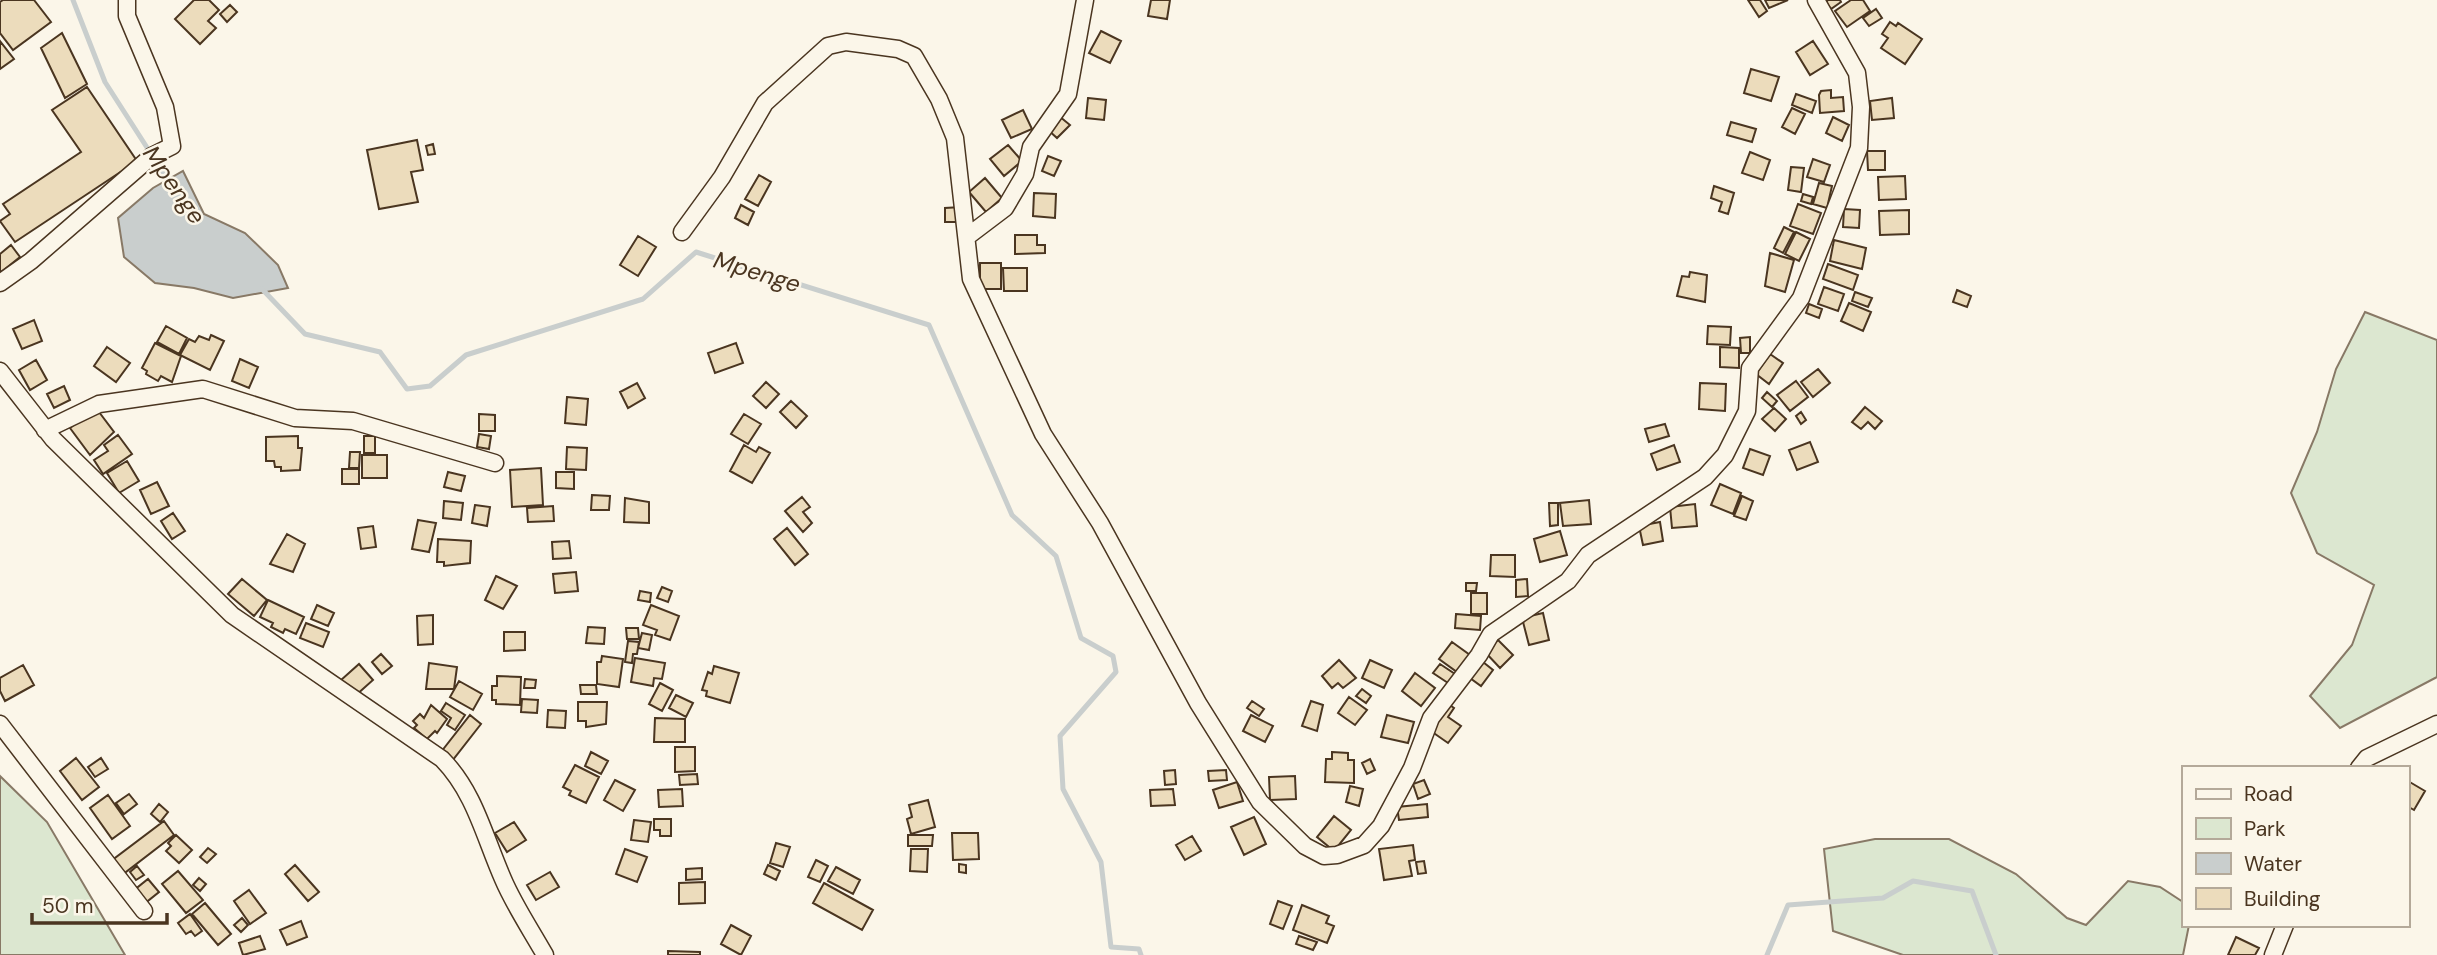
<svg xmlns="http://www.w3.org/2000/svg" width="2437" height="955" viewBox="0 0 2437 955" font-family="'DM Sans',sans-serif">
<style>
.green{fill:#dce7d0;stroke:#887966;stroke-width:2}
.water{fill:#c9cecd;stroke:#887966;stroke-width:2}
.lines{fill:none;stroke-linecap:round;stroke-linejoin:round}
.stream{stroke:#c9cecd;stroke-width:5}
.building{fill:#ecdcbc;stroke:#4a3520;stroke-width:2}
.minor-casing{stroke:#4a3520;stroke-width:19}
.minor{stroke:#fbf6e9;stroke-width:16}
.labels{text-anchor:middle;stroke-width:5;stroke-linejoin:round;paint-order:stroke}
.water-label{font-size:24px;font-style:italic;fill:#4a3520;stroke:#fbf6e9}
</style>
<rect width="100%" height="100%" fill="#fbf6e9"/>
<path class="green" d="M 2365,312 L 2437,340 L 2437,677 L 2340,728 L 2310,696 L 2352,645 L 2374,585 L 2317,553 L 2291,493 L 2317,432 L 2336,369 Z
M 0,776 L 47,822 L 125,955 L 0,955 Z
M 1875,839 L 1949,839 L 2016,874 L 2067,918 L 2086,925 L 2128,881 L 2160,887 L 2183,902 L 2183,925 L 2189,925 L 2183,955 L 1903,955 L 1833,931 L 1824,849 Z"/>
<path class="water" d="M 183,171 L 204,214 L 245,233 L 278,265 L 288,288 L 233,298 L 194,288 L 155,283 L 124,257 L 118,218 L 153,188 Z"/>
<g class="lines">
<path class="stream" d="M 73,0 L 105,82 L 171,185
M 262,289 L 305,334 L 380,352 L 407,389 L 430,386 L 466,355 L 643,299 L 696,252 L 929,325 L 1012,515 L 1056,556 L 1081,638 L 1113,656 L 1116,672 L 1060,736 L 1063,789 L 1101,862 L 1111,947 L 1139,949 L 1141,955
M 1767,955 L 1788,905 L 1883,898 L 1913,881 L 1972,891 L 1996,955"/>
</g>
<path class="building" d="M 3,0 L 34,0 L 51,22 L 13,50 L 0,33 L 0,2 Z
M 194,0 L 209,0 L 219,10 L 208,21 L 216,28 L 200,44 L 175,19 Z
M 1151,0 L 1170,0 L 1167,19 L 1148,16 Z
M 1748,0 L 1760,0 L 1767,11 L 1759,17 Z
M 1765,0 L 1788,0 L 1769,8 Z
M 1828,0 L 1840,0 L 1841,2 L 1831,9 L 1826,2 Z
M 1851,0 L 1863,0 L 1870,11 L 1847,27 L 1835,11 Z
M 230,5 L 237,12 L 227,22 L 220,14 Z
M 1876,9 L 1882,18 L 1869,26 L 1863,18 Z
M 1890,22 L 1896,26 L 1898,23 L 1922,39 L 1905,64 L 1881,48 L 1888,38 L 1882,34 Z
M 1101,31 L 1121,41 L 1110,63 L 1089,53 Z
M 62,33 L 87,84 L 65,98 L 41,48 Z
M 0,41 L 14,59 L 0,69 Z
M 1813,41 L 1828,64 L 1810,75 L 1796,52 Z
M 1751,69 L 1779,77 L 1771,101 L 1744,93 Z
M 87,87 L 137,161 L 15,242 L 0,221 L 10,214 L 3,204 L 81,152 L 52,110 Z
M 1831,90 L 1831,98 L 1843,97 L 1844,111 L 1820,113 L 1819,95 L 1821,91 Z
M 1796,94 L 1816,101 L 1812,113 L 1792,105 Z
M 1088,98 L 1106,100 L 1104,120 L 1086,118 Z
M 1892,98 L 1894,118 L 1872,120 L 1870,101 Z
M 1792,108 L 1805,114 L 1795,134 L 1782,127 Z
M 1023,110 L 1032,129 L 1011,138 L 1002,120 Z
M 1059,116 L 1070,125 L 1057,138 L 1047,129 Z
M 1833,117 L 1849,125 L 1842,141 L 1826,133 Z
M 1731,122 L 1756,129 L 1752,142 L 1727,135 Z
M 417,140 L 423,170 L 411,172 L 418,202 L 379,209 L 367,150 Z
M 433,144 L 435,154 L 428,155 L 426,146 Z
M 1008,145 L 1022,161 L 1004,176 L 990,159 Z
M 1867,151 L 1885,151 L 1885,170 L 1868,170 Z
M 1750,152 L 1770,160 L 1763,180 L 1742,173 Z
M 1048,156 L 1061,161 L 1054,176 L 1042,171 Z
M 1813,159 L 1830,165 L 1824,182 L 1807,177 Z
M 1791,167 L 1804,168 L 1801,192 L 1788,190 Z
M 759,175 L 771,182 L 758,206 L 745,199 Z
M 1905,176 L 1906,199 L 1879,200 L 1878,177 Z
M 985,178 L 1002,198 L 986,212 L 969,192 Z
M 1819,183 L 1832,186 L 1827,208 L 1813,204 Z
M 1714,186 L 1734,193 L 1728,214 L 1719,211 L 1722,202 L 1711,198 Z
M 1034,193 L 1056,194 L 1055,218 L 1033,216 Z
M 1803,194 L 1813,197 L 1811,204 L 1801,201 Z
M 1798,204 L 1821,213 L 1813,234 L 1790,226 Z
M 741,205 L 754,212 L 748,225 L 735,218 Z
M 961,207 L 962,222 L 945,222 L 945,208 Z
M 1844,209 L 1860,210 L 1859,228 L 1843,227 Z
M 1909,210 L 1909,234 L 1880,235 L 1879,211 Z
M 1784,227 L 1794,232 L 1783,253 L 1774,248 Z
M 1796,232 L 1810,239 L 1799,261 L 1785,254 Z
M 1015,235 L 1037,235 L 1037,245 L 1045,245 L 1045,253 L 1015,254 Z
M 638,236 L 656,247 L 638,276 L 620,265 Z
M 1834,240 L 1866,248 L 1862,269 L 1830,261 Z
M 11,245 L 20,257 L 0,273 L 0,254 Z
M 1770,253 L 1794,260 L 1785,292 L 1765,286 Z
M 980,263 L 1001,263 L 1001,289 L 980,289 Z
M 1828,264 L 1858,275 L 1853,290 L 1823,279 Z
M 1003,268 L 1027,268 L 1027,291 L 1004,291 Z
M 1690,272 L 1707,275 L 1705,302 L 1677,296 L 1682,276 L 1689,277 Z
M 1824,287 L 1844,294 L 1838,311 L 1818,304 Z
M 1957,290 L 1971,296 L 1967,307 L 1953,302 Z
M 1855,292 L 1872,298 L 1868,307 L 1852,301 Z
M 1849,303 L 1871,312 L 1863,331 L 1841,321 Z
M 1809,304 L 1822,309 L 1819,318 L 1806,313 Z
M 34,320 L 42,341 L 22,349 L 13,329 Z
M 166,326 L 187,338 L 179,354 L 157,342 Z
M 1708,326 L 1731,327 L 1730,345 L 1707,344 Z
M 211,335 L 224,341 L 210,370 L 180,355 L 189,339 L 195,342 L 199,336 L 209,340 Z
M 1750,337 L 1750,353 L 1741,353 L 1740,338 Z
M 155,343 L 181,356 L 172,382 L 161,376 L 158,381 L 146,374 L 147,371 L 142,368 Z
M 736,343 L 743,363 L 715,373 L 708,353 Z
M 107,347 L 130,363 L 116,382 L 94,366 Z
M 1720,347 L 1739,348 L 1739,368 L 1720,367 Z
M 1770,354 L 1783,363 L 1769,384 L 1756,374 Z
M 240,359 L 258,367 L 249,388 L 232,381 Z
M 36,360 L 47,380 L 30,390 L 19,370 Z
M 1818,369 L 1830,383 L 1813,397 L 1801,382 Z
M 1796,381 L 1808,397 L 1790,411 L 1777,395 Z
M 766,382 L 779,394 L 766,408 L 753,396 Z
M 637,383 L 645,398 L 628,408 L 620,392 Z
M 1700,383 L 1726,384 L 1725,411 L 1699,409 Z
M 64,386 L 70,400 L 54,408 L 47,394 Z
M 1767,392 L 1777,401 L 1772,407 L 1762,398 Z
M 567,397 L 588,399 L 586,425 L 565,423 Z
M 791,401 L 807,416 L 796,428 L 780,412 Z
M 1865,407 L 1882,421 L 1875,429 L 1868,422 L 1861,429 L 1852,422 Z
M 96,408 L 114,432 L 90,455 L 70,428 Z
M 1774,408 L 1786,419 L 1775,431 L 1762,419 Z
M 1801,412 L 1806,420 L 1801,424 L 1796,416 Z
M 479,414 L 495,415 L 495,431 L 479,431 Z
M 744,414 L 761,424 L 748,444 L 731,434 Z
M 1665,424 L 1669,436 L 1649,442 L 1645,429 Z
M 479,434 L 491,436 L 489,449 L 477,447 Z
M 118,435 L 132,454 L 103,474 L 94,460 L 108,451 L 104,445 Z
M 298,436 L 298,448 L 302,448 L 300,470 L 281,471 L 281,467 L 275,467 L 274,461 L 266,461 L 266,437 Z
M 364,436 L 375,436 L 375,453 L 364,453 Z
M 1810,442 L 1818,462 L 1797,470 L 1789,450 Z
M 744,445 L 756,452 L 759,447 L 770,453 L 752,483 L 730,471 Z
M 1674,445 L 1680,462 L 1657,470 L 1651,454 Z
M 567,447 L 587,448 L 586,470 L 566,469 Z
M 1750,449 L 1770,456 L 1763,475 L 1743,468 Z
M 350,452 L 360,452 L 359,468 L 349,468 Z
M 362,455 L 387,455 L 387,478 L 362,478 Z
M 127,461 L 139,481 L 119,493 L 107,473 Z
M 541,468 L 543,505 L 512,507 L 510,470 Z
M 342,469 L 359,469 L 359,484 L 342,484 Z
M 448,472 L 465,476 L 461,491 L 444,487 Z
M 556,472 L 574,472 L 574,489 L 556,488 Z
M 157,482 L 169,506 L 151,514 L 140,490 Z
M 1720,484 L 1741,493 L 1733,514 L 1711,505 Z
M 592,495 L 610,496 L 609,510 L 591,510 Z
M 1742,496 L 1753,501 L 1746,520 L 1734,516 Z
M 802,497 L 810,507 L 803,512 L 812,523 L 803,532 L 785,511 Z
M 625,498 L 649,502 L 649,523 L 624,522 Z
M 1589,500 L 1591,524 L 1563,526 L 1560,503 Z
M 444,501 L 463,503 L 461,520 L 443,518 Z
M 1549,503 L 1558,503 L 1558,525 L 1550,526 Z
M 1695,504 L 1697,526 L 1672,528 L 1670,507 Z
M 475,505 L 490,507 L 487,526 L 472,523 Z
M 553,506 L 554,521 L 528,522 L 527,508 Z
M 173,513 L 185,531 L 172,539 L 161,521 Z
M 418,520 L 436,523 L 429,552 L 412,549 Z
M 1660,522 L 1663,541 L 1643,545 L 1639,526 Z
M 373,526 L 376,547 L 361,549 L 358,528 Z
M 787,528 L 808,554 L 795,565 L 774,539 Z
M 1560,531 L 1567,555 L 1540,562 L 1534,539 Z
M 287,534 L 305,544 L 293,572 L 270,564 Z
M 438,539 L 471,541 L 470,563 L 444,566 L 444,562 L 437,562 Z
M 569,541 L 571,558 L 553,559 L 552,542 Z
M 1491,555 L 1515,555 L 1515,577 L 1490,576 Z
M 576,572 L 578,591 L 555,593 L 553,574 Z
M 496,576 L 517,586 L 503,609 L 485,600 Z
M 242,579 L 267,600 L 254,616 L 228,594 Z
M 1527,579 L 1528,596 L 1516,597 L 1516,580 Z
M 1466,583 L 1477,583 L 1476,591 L 1466,591 Z
M 662,587 L 672,591 L 668,602 L 657,598 Z
M 640,591 L 651,593 L 650,602 L 638,600 Z
M 1471,593 L 1487,593 L 1487,614 L 1471,614 Z
M 268,600 L 304,617 L 296,634 L 285,629 L 283,633 L 271,627 L 273,623 L 260,617 Z
M 317,605 L 334,613 L 328,626 L 311,619 Z
M 651,605 L 679,616 L 670,640 L 655,635 L 657,630 L 643,625 Z
M 1543,613 L 1549,640 L 1529,645 L 1522,618 Z
M 1456,614 L 1481,616 L 1480,630 L 1455,628 Z
M 433,615 L 433,644 L 418,645 L 417,616 Z
M 306,623 L 329,632 L 323,647 L 300,638 Z
M 588,627 L 605,628 L 604,644 L 586,643 Z
M 626,628 L 638,628 L 639,639 L 627,639 Z
M 504,632 L 525,632 L 525,650 L 504,651 Z
M 642,633 L 652,635 L 649,650 L 638,648 Z
M 1498,640 L 1513,655 L 1500,668 L 1485,652 Z
M 628,641 L 639,642 L 637,654 L 633,654 L 632,663 L 625,662 Z
M 1452,642 L 1470,655 L 1457,672 L 1439,659 Z
M 381,654 L 392,666 L 382,674 L 372,662 Z
M 602,656 L 623,659 L 619,687 L 597,684 L 597,662 L 601,662 Z
M 635,658 L 665,663 L 662,679 L 654,678 L 653,686 L 631,682 Z
M 1339,660 L 1356,678 L 1343,688 L 1338,683 L 1332,688 L 1322,676 Z
M 1370,660 L 1392,670 L 1384,688 L 1362,678 Z
M 1483,662 L 1493,670 L 1481,686 L 1470,678 Z
M 429,663 L 457,667 L 454,689 L 426,689 Z
M 359,664 L 373,680 L 355,696 L 341,680 Z
M 1440,664 L 1455,674 L 1448,683 L 1433,673 Z
M 23,665 L 34,685 L 5,701 L 0,691 L 0,678 Z
M 714,666 L 739,673 L 730,703 L 706,696 L 707,691 L 702,690 L 708,672 L 712,674 Z
M 1415,673 L 1435,688 L 1421,706 L 1402,691 Z
M 497,676 L 521,677 L 520,705 L 496,704 L 496,700 L 492,700 L 492,686 L 497,686 Z
M 525,679 L 536,680 L 535,688 L 524,688 Z
M 459,681 L 482,694 L 473,710 L 450,697 Z
M 660,683 L 673,690 L 662,711 L 649,704 Z
M 580,685 L 596,685 L 597,694 L 581,694 Z
M 1362,689 L 1371,696 L 1366,703 L 1356,696 Z
M 676,695 L 693,703 L 686,717 L 669,708 Z
M 1349,697 L 1367,710 L 1355,725 L 1338,713 Z
M 522,699 L 538,700 L 537,713 L 521,712 Z
M 1252,701 L 1264,709 L 1259,716 L 1247,708 Z
M 1311,701 L 1323,705 L 1317,731 L 1302,726 Z
M 578,702 L 607,702 L 606,724 L 586,727 L 586,721 L 578,721 Z
M 446,703 L 465,715 L 455,730 L 447,725 L 451,718 L 441,711 Z
M 1447,703 L 1454,708 L 1448,717 L 1461,726 L 1448,743 L 1428,729 Z
M 431,705 L 447,719 L 437,733 L 435,731 L 427,739 L 414,728 L 417,725 L 413,721 L 420,714 L 424,718 Z
M 548,710 L 566,711 L 565,728 L 547,727 Z
M 470,715 L 481,724 L 452,761 L 441,752 Z
M 1251,715 L 1273,726 L 1265,742 L 1243,731 Z
M 1387,715 L 1414,722 L 1408,743 L 1381,737 Z
M 655,718 L 685,719 L 685,742 L 654,742 Z
M 675,747 L 695,747 L 695,771 L 675,772 Z
M 591,752 L 608,761 L 601,774 L 585,766 Z
M 1332,752 L 1348,753 L 1348,760 L 1354,760 L 1354,783 L 1325,782 L 1326,759 L 1332,759 Z
M 76,758 L 99,787 L 82,800 L 60,771 Z
M 101,758 L 108,769 L 95,777 L 88,767 Z
M 1370,759 L 1375,770 L 1367,774 L 1362,763 Z
M 575,765 L 599,777 L 586,803 L 569,795 L 571,791 L 563,787 Z
M 1175,770 L 1176,784 L 1165,785 L 1164,771 Z
M 1226,770 L 1227,780 L 1209,781 L 1208,771 Z
M 697,774 L 698,784 L 680,785 L 679,775 Z
M 1295,776 L 1296,799 L 1270,800 L 1269,777 Z
M 615,780 L 635,790 L 623,811 L 604,800 Z
M 1424,780 L 1430,794 L 1418,799 L 1413,784 Z
M 2408,781 L 2425,791 L 2414,810 L 2407,806 Z
M 1237,782 L 1243,801 L 1219,808 L 1213,790 Z
M 1350,786 L 1363,789 L 1359,806 L 1346,802 Z
M 682,789 L 683,806 L 659,807 L 658,790 Z
M 1173,789 L 1175,805 L 1151,806 L 1150,790 Z
M 129,794 L 137,804 L 124,814 L 116,803 Z
M 108,795 L 130,826 L 112,839 L 90,808 Z
M 928,800 L 935,827 L 911,834 L 907,819 L 912,817 L 909,805 Z
M 159,804 L 168,812 L 160,822 L 151,814 Z
M 1427,804 L 1428,817 L 1399,820 L 1397,807 Z
M 1334,816 L 1351,830 L 1334,851 L 1317,837 Z
M 1254,817 L 1266,844 L 1244,855 L 1231,827 Z
M 654,819 L 671,819 L 671,836 L 660,836 L 660,830 L 654,830 Z
M 634,820 L 651,822 L 648,842 L 631,840 Z
M 164,821 L 174,835 L 122,875 L 111,861 Z
M 514,822 L 526,840 L 507,852 L 495,833 Z
M 952,833 L 978,833 L 979,859 L 953,860 Z
M 176,835 L 192,850 L 179,863 L 166,851 L 171,846 L 168,843 Z
M 908,835 L 933,835 L 932,846 L 908,846 Z
M 1192,836 L 1201,851 L 1185,860 L 1176,845 Z
M 776,843 L 790,847 L 783,867 L 770,863 Z
M 1413,845 L 1415,860 L 1409,861 L 1412,876 L 1384,880 L 1379,849 Z
M 208,848 L 216,854 L 207,863 L 200,857 Z
M 625,849 L 647,857 L 637,882 L 616,874 Z
M 911,849 L 928,849 L 927,872 L 910,871 Z
M 816,860 L 828,866 L 820,882 L 808,877 Z
M 1424,861 L 1426,873 L 1418,874 L 1416,862 Z
M 959,864 L 966,865 L 966,873 L 959,872 Z
M 295,865 L 319,892 L 308,901 L 285,874 Z
M 768,865 L 780,871 L 776,880 L 764,874 Z
M 137,866 L 144,875 L 136,880 L 130,872 Z
M 836,867 L 860,880 L 853,894 L 828,881 Z
M 702,868 L 702,879 L 686,880 L 686,869 Z
M 178,871 L 203,900 L 186,913 L 162,884 Z
M 550,872 L 559,887 L 536,900 L 527,885 Z
M 199,878 L 206,884 L 200,891 L 193,885 Z
M 148,879 L 159,892 L 144,904 L 133,891 Z
M 705,882 L 705,903 L 679,904 L 679,883 Z
M 824,883 L 873,910 L 862,930 L 813,903 Z
M 249,890 L 266,913 L 250,924 L 234,901 Z
M 1278,901 L 1292,906 L 1283,929 L 1270,924 Z
M 205,903 L 231,934 L 218,945 L 192,914 Z
M 1302,905 L 1329,916 L 1326,923 L 1334,926 L 1327,943 L 1293,930 Z
M 190,914 L 202,931 L 195,936 L 191,931 L 186,934 L 178,923 Z
M 242,918 L 248,925 L 241,932 L 234,925 Z
M 301,921 L 307,937 L 287,945 L 280,930 Z
M 731,925 L 751,936 L 741,955 L 721,944 Z
M 260,936 L 265,949 L 243,955 L 239,943 Z
M 1299,936 L 1317,942 L 1313,950 L 1296,944 Z
M 2236,937 L 2259,948 L 2255,955 L 2228,955 Z
M 668,951 L 700,952 L 700,955 L 668,955 Z"/>
<g class="lines">
<g class="minor-casing">
<path id="minor" d="M 682,232 L 722,177 L 765,103 L 828,46 L 846,42 L 898,49 L 914,56 L 939,99 L 955,138 L 971,279 L 1043,434 L 1100,523 L 1198,703 L 1260,802 L 1305,846 L 1324,856 L 1337,855 L 1364,845 L 1381,826 L 1412,768 L 1431,718 L 1479,655 L 1491,634 L 1568,581 L 1588,555 L 1705,477 L 1725,455 L 1747,411 L 1750,368 L 1801,298 L 1859,148 L 1861,107 L 1857,73 L 1816,0
M 968,236 L 1005,208 L 1025,174 L 1031,147 L 1068,94 L 1085,0
M 0,283 L 31,261 L 152,156 L 172,146 L 165,107 L 127,16 L 127,0
M 0,371 L 53,439 L 232,615 L 442,759 C 475,793 484,836 503,879 C 514,905 531,930 545,955
M 45,430 L 99,404 L 203,389 L 295,418 L 353,421 L 495,463
M 0,724 L 144,911
M 2359,768 L 2367,758 L 2437,724
M 2273,955 L 2285,925"/>
</g>
<use href="#minor" class="minor"/>
</g>
<g class="labels">
<g class="water-label">
<text transform="translate(174 185) rotate(55)" y="8">Mpenge</text>
<text transform="translate(757 272) rotate(17)" y="8">Mpenge</text>
</g>
</g>
<rect x="2182" y="766" width="228" height="161" fill="#fbf6e9" stroke="#b4a999" stroke-width="2"/>
<rect x="2196" y="789" width="35" height="10" fill="#fbf6e9" stroke="#b4a999" stroke-width="2"/>
<text x="2244" y="801" font-size="21" fill="#4a3520">Road</text>
<rect x="2196" y="818" width="35" height="21" fill="#dce7d0" stroke="#b4a999" stroke-width="2"/>
<text x="2244" y="836" font-size="21" fill="#4a3520">Park</text>
<rect x="2196" y="853" width="35" height="21" fill="#c9cecd" stroke="#b4a999" stroke-width="2"/>
<text x="2244" y="871" font-size="21" fill="#4a3520">Water</text>
<rect x="2196" y="888" width="35" height="21" fill="#ecdcbc" stroke="#b4a999" stroke-width="2"/>
<text x="2244" y="906" font-size="21" fill="#4a3520">Building</text>
<path d="M32 913v10h135v-10" fill="none" stroke="#4a3520" stroke-width="3.5"/>
<text x="42" y="913" font-size="21" fill="#4a3520" stroke="#fbf6e9" stroke-width="5" paint-order="stroke">50 m</text>
</svg>
